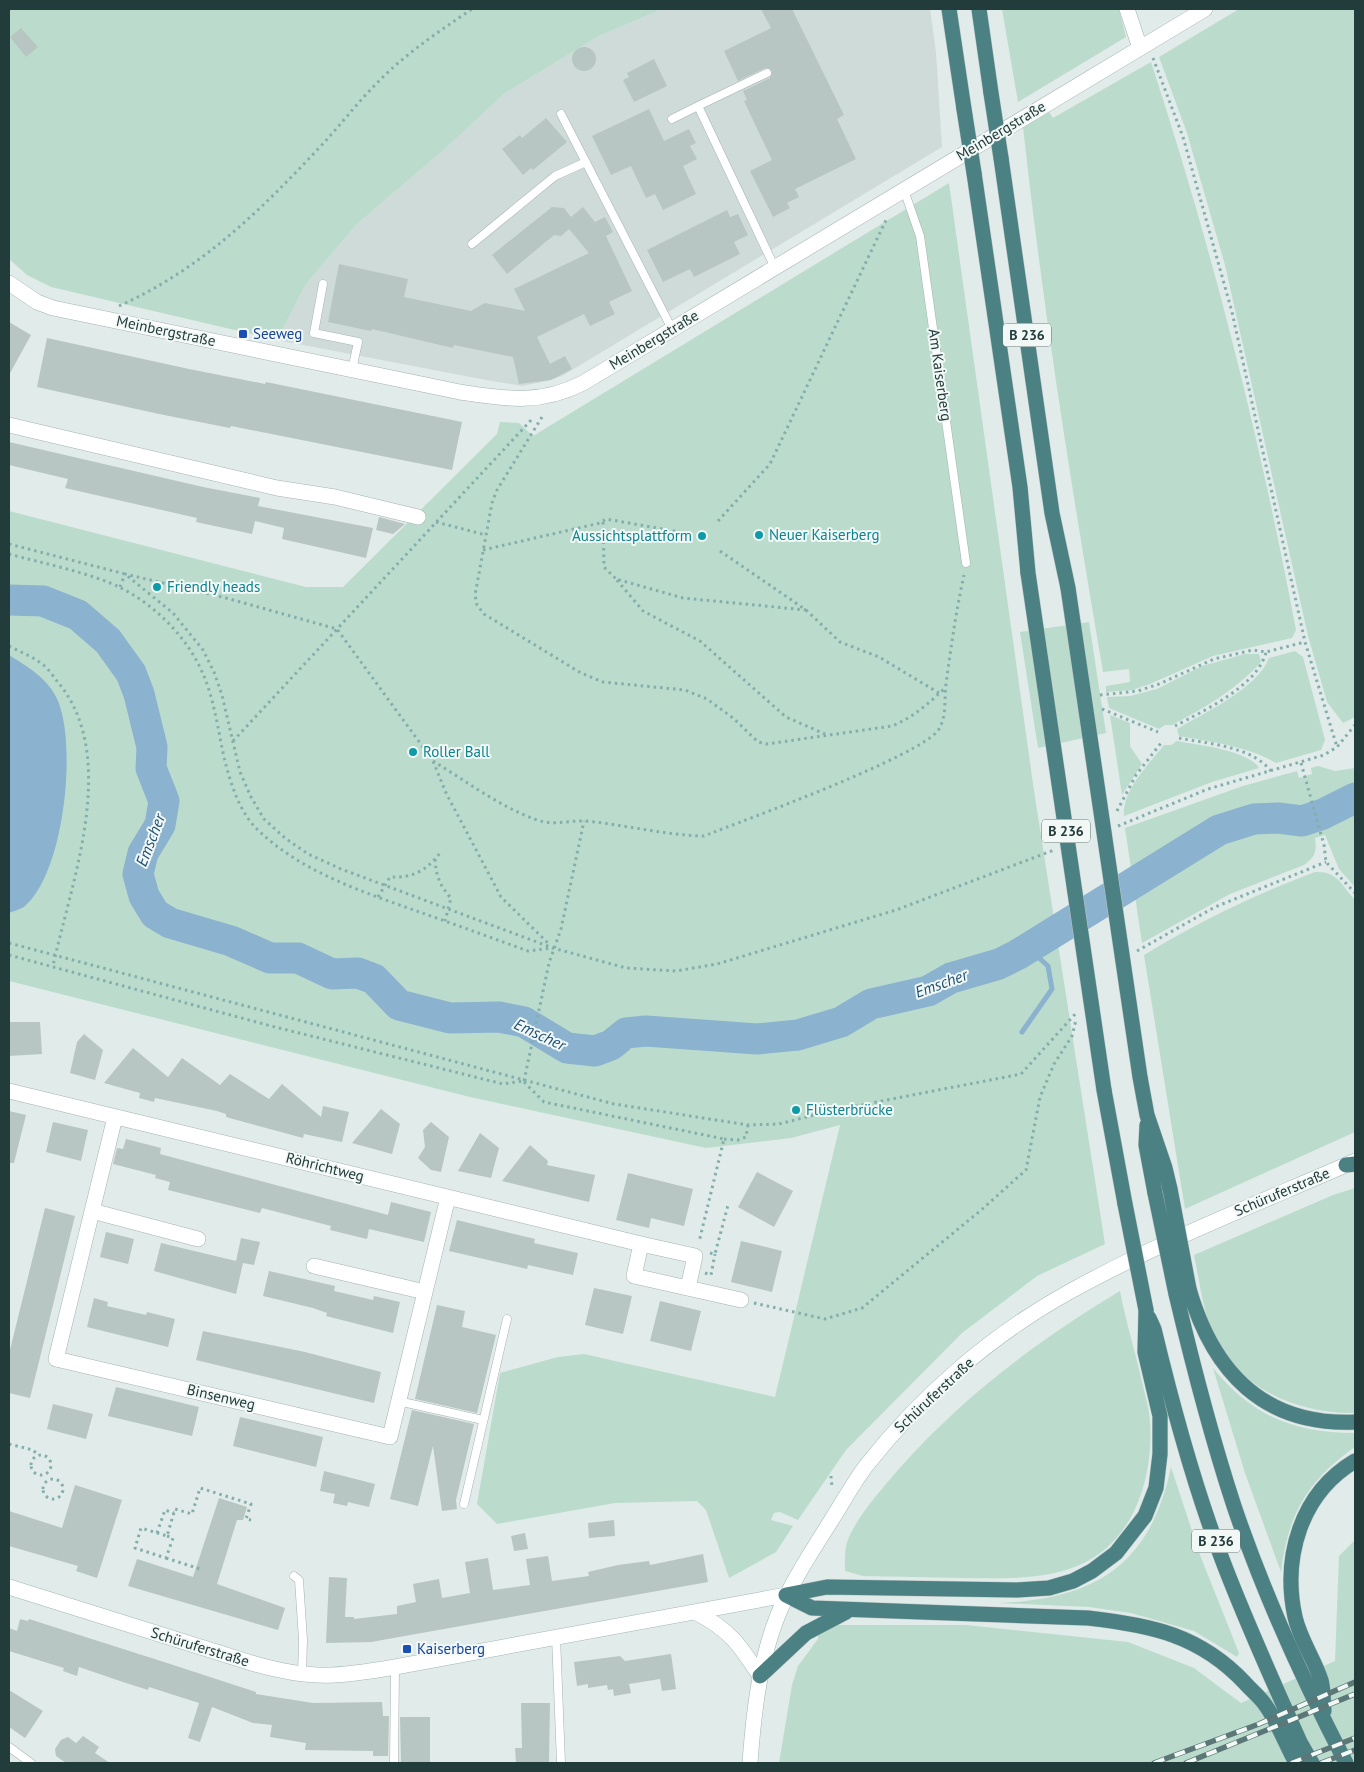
<svg xmlns="http://www.w3.org/2000/svg" width="1364" height="1772" viewBox="0 0 1364 1772" font-family="'PT Sans',sans-serif">
<style>
.built{fill:#cfdbd9}
.green{fill:#bbdccc}
.water{fill:#8bb2cf}
.lines{fill:none;stroke-linecap:round;stroke-linejoin:round}
.stream{stroke:#8bb2cf;stroke-width:5}
.river{stroke:#8bb2cf;stroke-width:31}
.building{fill:#b7c6c3}
.service-casing{stroke:#a4b3b1;stroke-width:9}
.minor-casing{stroke:#a4b3b1;stroke-width:16}
.secondary-casing{stroke:#a0b7b4;stroke-width:16}
.trunk-casing{stroke:#c1c8c8;stroke-width:16}
.path{stroke:#83aeac;stroke-width:3;stroke-dasharray:2.5 4;stroke-linecap:butt}
.service{stroke:#fff;stroke-width:8}
.minor{stroke:#fff;stroke-width:15}
.secondary{stroke:#fff;stroke-width:15}
.trunk{stroke:#4b8183;stroke-width:15}
.rail-casing{stroke:#5c7777;stroke-width:5.5}
.rail{stroke:#f2f8f6;stroke-width:4;stroke-dasharray:11;stroke-linecap:butt}
.trunk-bridge-casing{stroke:#c1c8c8;stroke-width:16;stroke-linecap:butt}
.trunk-bridge{stroke:#4b8183;stroke-width:15}
.transit-dot{fill:#1a4fb4;stroke:#f2f8f6;stroke-width:2}
.culture-dot{fill:#0f9aa8;stroke:#f2f8f6;stroke-width:2}
.labels{text-anchor:middle;stroke-width:4;stroke-linejoin:round;paint-order:stroke}
.shield{fill:#f2f8f6;stroke:#607473;stroke-width:1}
.shield-label{font-size:14px;font-weight:bold;fill:#223b3b}
.street-label{font-size:15px;fill:#223b3b;stroke:#f2f8f6}
.transit-label{font-size:15px;fill:#164399;stroke:#f2f8f6;text-anchor:start}
.culture-label{font-size:15px;fill:#0d838f;stroke:#f2f8f6;text-anchor:start}
.water-label{font-size:16px;font-style:italic;fill:#1e4f75;stroke:#f2f8f6}
</style>
<rect width="100%" height="100%" fill="#e1ebe9"/>
<path class="built" d="M 662,9 L 930,9 L 936,52 L 942,147 L 562,376 L 547,381 L 522,386 L 481,379 L 277,340 L 306,284 L 357,224 L 447,147 L 504,94 L 597,37 Z"/>
<path class="green" d="M 9,9 L 662,9 L 597,37 L 504,94 L 447,147 L 357,224 L 306,284 L 277,340 L 51,287 L 27,275 L 9,259 Z
M 1002,9 L 1119,9 L 1126,37 L 1018,102 Z
M 1239,9 L 1355,9 L 1355,717 L 1343,723 L 1327,702 L 1308,636 L 1225,265 L 1187,133 L 1159,57 Z
M 1151,62 C 1212,248 1260,438 1296,630 L 1292,638 L 1213,656 L 1150,684 L 1132,690 L 1106,692 L 1106,686 L 1130,682 L 1129,669 L 1103,672 C 1072,491 1043,310 1023,127 L 1049,112 L 1053,118 Z
M 949,183 L 1034,791 L 1105,1244 L 1037,1276 L 962,1333 L 846,1450 L 798,1520 L 780,1512 L 774,1513 L 771,1520 L 793,1526 L 776,1552 L 729,1578 L 706,1510 L 697,1501 L 615,1503 L 497,1524 L 477,1504 L 500,1373 L 558,1357 L 584,1354 L 775,1397 L 840,1125 L 791,1138 L 706,1148 L 470,1097 L 9,981 L 9,511 L 306,587 L 343,587 L 497,434 L 500,422 L 519,423 L 533,436 Z
M 1089,622 L 1106,733 L 1038,748 L 1020,632 Z
M 1295,651 L 1303,657 L 1325,740 L 1321,750 L 1276,763 C 1247,746 1211,742 1179,736 L 1177,729 C 1204,713 1258,688 1269,658 Z
M 1245,654 L 1259,654 L 1261,662 C 1236,690 1204,708 1172,725 L 1165,725 L 1159,729 L 1109,708 L 1107,697 L 1130,696 L 1157,689 L 1202,666 Z
M 1110,715 L 1130,723 L 1130,746 L 1142,764 L 1122,795 Z
M 1177,741 C 1197,745 1248,750 1259,768 L 1212,782 L 1124,816 C 1122,790 1149,764 1164,745 L 1171,745 Z
M 1318,766 L 1335,771 L 1355,768 L 1355,887 L 1339,869 L 1325,835 L 1315,838 C 1317,852 1315,857 1304,865 L 1230,894 L 1142,943 L 1125,828 L 1243,786 L 1297,771 L 1299,778 L 1312,774 L 1311,768 Z
M 1315,872 C 1338,871 1341,885 1355,900 L 1355,1132 L 1185,1209 L 1144,955 C 1202,920 1252,896 1315,872 Z
M 1355,1188 L 1355,1413 C 1294,1414 1233,1386 1210,1326 C 1202,1304 1199,1278 1194,1255 L 1333,1195 Z
M 1120,1291 C 1126,1323 1136,1354 1143,1386 C 1146,1399 1150,1411 1150,1424 C 1152,1452 1147,1483 1135,1509 C 1101,1582 1031,1579 962,1578 C 929,1577 896,1577 863,1576 L 845,1571 C 845,1560 844,1548 849,1537 C 860,1513 881,1490 898,1470 C 962,1397 1037,1341 1120,1291 Z
M 1213,1368 C 1252,1416 1294,1433 1355,1433 L 1355,1447 C 1308,1480 1288,1514 1281,1572 L 1245,1473 Z
M 1171,1467 L 1200,1555 L 1239,1653 L 1237,1657 L 1194,1631 L 1131,1613 L 1089,1607 L 998,1603 C 1095,1599 1150,1566 1171,1467 Z
M 1355,1540 L 1355,1763 L 779,1763 L 792,1685 L 798,1666 L 818,1639 L 818,1635 L 836,1625 L 966,1625 L 1128,1642 L 1194,1668 L 1241,1703 L 1335,1661 L 1339,1556 Z"/>
<path class="water" d="M 9,655 C 28,667 49,679 58,701 C 77,747 64,871 26,905 C 22,909 14,911 9,913 Z"/>
<g class="lines">
<path class="stream" d="M 1022,1032 L 1052,989 L 1048,966 L 1028,948"/>
<path class="river" d="M 9,600 L 43,601 L 78,615 L 108,641 L 131,673 L 139,694 L 152,747 L 151,768 L 164,801 L 160,825 L 143,853 L 138,874 L 144,896 L 155,914 L 170,923 L 231,941 L 270,958 L 298,958 L 332,974 L 358,973 L 374,979 L 399,1005 L 450,1018 L 499,1017 L 524,1022 L 567,1048 L 595,1051 L 611,1045 L 626,1033 L 646,1031 L 757,1039 L 798,1035 L 841,1022 L 871,1004 L 928,991 L 951,978 L 999,964 L 1017,955 L 1219,830 L 1254,819 L 1278,818 L 1302,821 L 1323,814 L 1355,798"/>
</g>
<path class="building" d="M 761,9 L 792,9 L 844,115 L 837,119 L 856,159 L 795,189 L 799,197 L 787,203 L 790,208 L 773,217 L 750,171 L 772,160 L 744,101 L 747,100 L 743,91 L 770,78 L 772,71 L 765,68 L 738,81 L 724,51 L 771,28 Z
M 21,28 L 38,47 L 26,57 L 10,37 Z
M572 59a12 12 0 1 1 24 0a12 12 0 1 1-24 0Z
M 654,59 L 667,86 L 634,102 L 623,80 L 629,77 L 627,73 Z
M 649,109 L 664,141 L 689,129 L 696,143 L 690,146 L 697,159 L 683,166 L 696,194 L 663,210 L 655,194 L 646,198 L 631,166 L 611,175 L 592,136 Z
M 546,118 L 567,142 L 533,170 L 531,168 L 523,175 L 502,149 L 520,135 L 522,138 Z
M 552,207 L 564,208 L 571,217 L 583,207 L 595,222 L 605,217 L 613,232 L 606,236 L 632,291 L 609,302 L 615,314 L 590,326 L 584,314 L 537,337 L 550,364 L 565,356 L 572,369 L 551,380 L 519,384 L 513,357 L 454,345 L 453,348 L 372,329 L 371,331 L 328,322 L 339,264 L 408,279 L 404,297 L 471,311 L 485,303 L 525,311 L 514,289 L 589,253 L 569,229 L 561,236 L 554,235 L 507,274 L 492,255 Z
M 727,210 L 730,217 L 738,214 L 748,235 L 734,242 L 740,254 L 694,277 L 690,269 L 663,282 L 647,250 Z
M 9,322 L 31,335 L 9,375 Z
M 47,338 L 189,369 L 265,384 L 266,382 L 462,422 L 452,470 L 231,426 L 230,428 L 159,414 L 37,387 Z
M 9,442 L 203,487 L 260,498 L 258,506 L 373,528 L 366,558 L 282,539 L 284,528 L 255,521 L 252,534 L 196,522 L 197,518 L 65,488 L 68,479 L 9,465 Z
M 379,517 L 405,524 L 393,534 L 376,530 Z
M 9,1022 L 40,1022 L 42,1054 L 9,1056 Z
M 84,1034 L 103,1050 L 95,1080 L 70,1073 L 77,1042 Z
M 133,1048 L 168,1077 L 182,1058 L 220,1085 L 230,1074 L 269,1099 L 282,1084 L 321,1117 L 323,1106 L 349,1112 L 342,1142 L 304,1134 L 303,1138 L 226,1117 L 226,1114 L 217,1111 L 155,1098 L 154,1102 L 139,1098 L 140,1093 L 104,1083 Z
M 381,1109 L 400,1124 L 392,1154 L 352,1143 Z
M 9,1111 L 26,1115 L 14,1163 L 9,1163 Z
M 53,1122 L 88,1130 L 81,1161 L 46,1152 Z
M 431,1122 L 449,1137 L 441,1172 L 431,1170 L 418,1158 L 425,1147 L 423,1130 Z
M 480,1133 L 499,1148 L 491,1178 L 458,1171 Z
M 126,1139 L 161,1148 L 160,1154 L 388,1215 L 391,1202 L 431,1212 L 424,1242 L 369,1229 L 367,1239 L 330,1230 L 331,1226 L 262,1208 L 260,1213 L 168,1190 L 170,1182 L 155,1178 L 156,1175 L 113,1164 L 117,1148 L 123,1149 Z
M 530,1145 L 548,1161 L 547,1165 L 595,1175 L 589,1202 L 502,1181 Z
M 757,1172 L 793,1191 L 774,1227 L 738,1207 Z
M 628,1173 L 693,1189 L 684,1226 L 651,1218 L 649,1228 L 616,1220 Z
M 45,1208 L 75,1216 L 30,1398 L 9,1393 L 9,1354 Z
M 457,1220 L 535,1239 L 534,1243 L 578,1253 L 573,1275 L 528,1265 L 527,1269 L 449,1251 Z
M 106,1232 L 134,1239 L 128,1264 L 100,1257 Z
M 241,1238 L 260,1242 L 254,1265 L 243,1263 L 236,1294 L 154,1271 L 161,1243 L 236,1261 Z
M 741,1241 L 782,1251 L 772,1292 L 731,1282 Z
M 269,1271 L 335,1286 L 334,1291 L 373,1300 L 374,1296 L 400,1302 L 393,1333 L 326,1316 L 327,1313 L 313,1308 L 263,1296 Z
M 594,1288 L 632,1296 L 623,1334 L 585,1325 Z
M 94,1298 L 108,1302 L 107,1306 L 146,1315 L 147,1312 L 175,1319 L 168,1347 L 87,1327 Z
M 660,1301 L 701,1311 L 691,1351 L 650,1341 Z
M 437,1305 L 465,1311 L 462,1327 L 496,1335 L 477,1413 L 415,1399 Z
M 203,1331 L 305,1352 L 381,1372 L 374,1403 L 196,1360 Z
M 116,1387 L 199,1407 L 192,1436 L 108,1416 Z
M 53,1404 L 93,1414 L 86,1439 L 47,1429 Z
M 412,1410 L 474,1424 L 456,1500 L 457,1509 L 442,1511 L 433,1446 L 418,1506 L 390,1499 Z
M 240,1417 L 323,1437 L 316,1467 L 233,1446 Z
M 324,1471 L 375,1484 L 369,1507 L 348,1502 L 347,1506 L 333,1503 L 335,1494 L 320,1491 Z
M 75,1485 L 122,1500 L 97,1578 L 76,1571 L 78,1566 L 9,1546 L 9,1511 L 62,1528 Z
M 219,1498 L 247,1507 L 243,1520 L 237,1520 L 217,1584 L 285,1608 L 278,1630 L 128,1586 L 137,1559 L 193,1577 Z
M 614,1520 L 615,1536 L 589,1538 L 588,1523 Z
M 525,1533 L 528,1549 L 514,1551 L 511,1536 Z
M 703,1554 L 708,1582 L 371,1642 L 326,1643 L 329,1577 L 347,1578 L 345,1617 L 354,1617 L 354,1619 L 397,1614 L 397,1606 L 416,1602 L 413,1584 L 439,1579 L 442,1598 L 470,1593 L 465,1562 L 488,1558 L 493,1590 L 530,1585 L 526,1559 L 548,1556 L 552,1581 L 589,1576 L 588,1572 L 618,1565 L 649,1561 L 650,1565 Z
M 20,1619 L 28,1621 L 29,1619 L 164,1662 L 256,1692 L 256,1694 L 313,1703 L 382,1702 L 383,1716 L 389,1716 L 388,1756 L 373,1756 L 373,1751 L 305,1750 L 306,1743 L 270,1737 L 272,1725 L 253,1723 L 212,1707 L 200,1742 L 188,1738 L 199,1703 L 149,1687 L 148,1690 L 123,1682 L 79,1667 L 77,1676 L 63,1671 L 64,1668 L 9,1651 L 9,1628 L 17,1631 Z
M 671,1654 L 676,1689 L 662,1691 L 660,1679 L 629,1684 L 631,1693 L 614,1696 L 613,1689 L 608,1690 L 607,1685 L 588,1688 L 588,1684 L 577,1686 L 574,1662 L 620,1656 L 625,1661 Z
M 9,1690 L 43,1711 L 25,1738 L 9,1727 Z
M 521,1703 L 550,1703 L 549,1763 L 516,1763 L 515,1748 L 522,1748 Z
M 400,1717 L 430,1717 L 430,1763 L 401,1762 Z
M 83,1736 L 99,1747 L 95,1753 L 110,1763 L 66,1763 L 56,1756 L 55,1749 L 61,1740 L 68,1737 L 76,1743 Z"/>
<g class="lines">
<g class="service-casing">
<path id="service" d="M 767,73 L 698,106 L 775,268
M 561,114 L 672,329
M 672,119 L 698,106
M 904,190 L 920,236 L 966,563
M 472,244 L 555,176 L 586,162
M 323,284 L 314,333 L 358,342 L 352,370
M 398,1401 L 483,1420
M 464,1504 L 507,1319
M 294,1576 L 299,1580 L 303,1640 L 302,1675
M 556,1637 L 561,1763
M 9,1747 L 31,1763
M 394,1763 L 395,1667"/>
</g>
<g class="minor-casing">
<path id="minor" d="M 1127,9 L 1140,48
M 9,283 L 37,302 L 53,308 L 460,392 C 506,399 540,405 583,383 L 1205,9
M 9,425 L 277,488 L 335,497 L 418,517
M 9,1091 L 641,1244
M 115,1117 L 56,1359 L 390,1437 L 448,1197
M 92,1211 L 198,1239
M 314,1266 L 425,1292
M 688,1288 L 695,1256 L 641,1244 L 634,1276 L 741,1300"/>
</g>
<g class="secondary-casing">
<path id="secondary" d="M 9,1587 L 255,1664 C 312,1680 338,1677 395,1667 L 786,1595
M 695,1612 C 730,1630 739,1644 760,1676
M 750,1763 C 754,1707 761,1646 787,1595 C 800,1568 818,1542 834,1516 C 844,1500 854,1482 866,1466 C 920,1397 991,1335 1069,1292 C 1161,1241 1259,1203 1355,1161"/>
</g>
<g class="trunk-casing">
<path id="trunk" d="M 949,9 L 964,109
M 979,9 L 991,93
M 1001,158 L 1052,513 L 1068,588
M 974,173 L 1020,487 L 1028,573
M 1140,1077 L 1147,1115 L 1165,1168 L 1170,1189
M 1104,1090 L 1125,1204
M 1147,1125 L 1146,1145 L 1155,1193
M 1346,1165 L 1355,1164
M 1189,1289 C 1213,1372 1264,1426 1355,1422
M 1176,1294 C 1193,1366 1211,1436 1234,1506 C 1264,1595 1303,1680 1346,1763
M 1149,1318 L 1154,1329 C 1172,1404 1192,1479 1219,1551 C 1243,1616 1272,1679 1300,1742 L 1312,1763
M 786,1595 L 827,1587 L 1017,1590 L 1049,1588 L 1073,1581 L 1092,1571 L 1116,1553 L 1145,1516 L 1156,1488 L 1160,1454 L 1160,1416 L 1145,1352 L 1146,1310
M 786,1595 L 812,1608 L 1088,1618 C 1151,1625 1200,1635 1245,1683 C 1252,1691 1261,1698 1266,1706 C 1278,1723 1286,1745 1296,1763
M 760,1676 L 806,1633 L 846,1612
M 1324,1711 C 1323,1701 1324,1690 1321,1680 C 1314,1659 1300,1639 1295,1617 C 1282,1557 1301,1493 1355,1461"/>
</g>
<path class="path" d="M 1153,58 L 1183,137 L 1232,312 L 1305,642 L 1337,747
M 119,306 C 201,269 258,213 319,148 C 339,127 356,104 377,83 C 405,54 438,32 472,9
M 542,417 L 497,490 L 492,503 L 475,595 L 477,605 L 484,614 L 581,673 L 603,682 L 685,690 L 707,699 L 733,718 L 758,742 L 767,744 L 892,726 C 914,717 929,703 946,687
M 718,521 L 770,464 L 886,220
M 436,522 L 486,535
M 603,522 L 604,567 L 616,579
M 9,544 L 125,574 L 173,613 L 203,650 L 214,672 L 222,695 L 240,772 L 251,797 L 264,819 L 285,838 L 308,854 L 341,869 L 553,948 L 626,968 L 676,971 L 717,964 L 896,910 L 1054,850
M 483,550 L 600,523 L 606,519 L 680,532
M 720,551 L 806,610 L 683,598 L 616,579 L 643,611 L 700,641 L 786,717 L 825,734
M 9,554 C 41,563 92,573 121,588 C 155,605 188,638 203,674 C 211,692 215,712 219,732 C 224,761 234,805 255,827 C 300,873 369,894 428,915 C 462,927 495,939 528,951 L 552,948
M 120,587 L 125,574 L 226,598 L 337,629 L 433,761 L 446,793 L 501,897 L 550,945
M 806,610 L 840,642 L 879,657 L 939,693
M 9,646 C 20,652 32,656 42,664 C 48,668 53,676 57,681 C 121,756 71,882 53,966
M 1100,695 L 1138,691 L 1159,684 L 1214,659 L 1253,650 L 1266,652 L 1305,642
M 1102,709 L 1158,732
M 1175,726 C 1203,711 1258,686 1266,652
M 1179,738 C 1209,744 1251,746 1271,771
M 233,741 L 533,418
M 433,761 C 466,781 500,807 537,820 C 554,826 569,820 586,821 C 626,825 664,835 704,836 C 742,821 924,755 939,729 C 947,715 944,699 946,684 C 951,647 956,611 964,575
M 1301,763 L 1324,845 L 1326,862 L 1355,893
M 1117,811 L 1136,775 L 1161,743
M 1118,826 L 1208,789 L 1324,755 L 1337,747 L 1355,725
M 435,859 C 436,876 440,886 451,898 L 445,921
M 378,897 L 390,877 C 413,878 426,871 440,853
M 9,943 L 614,1104 L 748,1125 L 779,1124 L 830,1111 L 1021,1074 L 1077,1012
M 1137,951 L 1215,907 L 1326,862
M 9,955 L 271,1026 L 503,1084 L 523,1081
M 524,1081 L 549,963 L 561,929 L 584,821
M 524,1082 L 544,1102 L 724,1139 L 699,1242
M 724,1139 L 738,1140 L 746,1137 L 748,1125
M 710,1253 L 715,1254 L 728,1205
M 705,1273 L 711,1275 L 715,1254
M 754,1303 L 825,1319 L 862,1308 L 980,1211 L 1026,1170 L 1040,1097 L 1054,1064 L 1072,1036 L 1076,1020
M 9,1444 L 33,1450 L 38,1455
M31 1465a10 10 0 1 1 20 0a10 10 0 1 1-20 0Z
M 831,1476 L 832,1488
M43 1489a10 10 0 1 1 20 0a10 10 0 1 1-20 0Z
M 157,1533 L 165,1510 L 174,1513
M 167,1536 L 173,1538 L 166,1558 L 135,1548 L 141,1528 L 167,1536 L 175,1509 L 192,1514 L 200,1488 L 251,1504 L 246,1519 L 251,1520
M 166,1558 L 200,1569"/>
<use href="#service" class="service"/>
<use href="#minor" class="minor"/>
<use href="#secondary" class="secondary"/>
<use href="#trunk" class="trunk"/>
<g class="rail-casing">
<path id="rail" d="M 1154,1763 L 1259,1724 L 1355,1682
M 1186,1763 L 1355,1694
M 1291,1763 L 1355,1738
M 1321,1763 L 1355,1750"/>
</g>
<use href="#rail" class="rail"/>
<g class="trunk-bridge-casing">
<path id="trunk-bridge" d="M 991,93 L 1001,158
M 964,109 L 974,173
M 1028,573 L 1104,1090
M 1068,588 L 1140,1077
M 1170,1189 L 1189,1289
M 1155,1193 L 1176,1294
M 1125,1204 L 1146,1310"/>
</g>
<use href="#trunk-bridge" class="trunk-bridge"/>
</g>
<g class="transit-dot">
<rect x="238" y="329" width="10" height="10" rx="2.5"/>
<rect x="402" y="1644" width="10" height="10" rx="2.5"/>
</g>
<g class="culture-dot">
<circle cx="759" cy="535" r="5"/>
<circle cx="702" cy="536" r="5"/>
<circle cx="157" cy="587" r="5"/>
<circle cx="413" cy="752" r="5"/>
<circle cx="796" cy="1110" r="5"/>
</g>
<g class="labels">
<g class="shield">
<rect x="1003" y="323.5" width="48" height="23" rx="4"/>
<rect x="1042" y="819.5" width="48" height="23" rx="4"/>
<rect x="1192" y="1529.5" width="48" height="23" rx="4"/>
</g>
<g class="shield-label">
<text x="1027" y="340">B 236</text>
<text x="1066" y="836">B 236</text>
<text x="1216" y="1546">B 236</text>
</g>
<g class="street-label">
<text transform="translate(1001 131) rotate(-31)" y="5">Meinbergstraße</text>
<text transform="translate(166 331) rotate(12)" y="5">Meinbergstraße</text>
<text transform="translate(654 340) rotate(-31)" y="5">Meinbergstraße</text>
<text transform="translate(940 375) rotate(82)" y="5">Am Kaiserberg</text>
<text transform="translate(325 1167) rotate(14)" y="5">Röhrichtweg</text>
<text transform="translate(1282 1192) rotate(-23)" y="5">Schüruferstraße</text>
<text transform="translate(934 1395) rotate(-43)" y="5">Schüruferstraße</text>
<text transform="translate(221 1397) rotate(13)" y="5">Binsenweg</text>
<text transform="translate(200 1647) rotate(17)" y="5">Schüruferstraße</text>
</g>
<g class="transit-label">
<text x="253" y="339">Seeweg</text>
<text x="417" y="1654">Kaiserberg</text>
</g>
<g class="culture-label">
<text x="769" y="540">Neuer Kaiserberg</text>
<text x="692" y="541" text-anchor="end">Aussichtsplattform</text>
<text x="167" y="592">Friendly heads</text>
<text x="423" y="757">Roller Ball</text>
<text x="806" y="1115">Flüsterbrücke</text>
</g>
<g class="water-label">
<text transform="translate(150 840) rotate(-69)" y="6">Emscher</text>
<text transform="translate(941 983) rotate(-20)" y="6">Emscher</text>
<text transform="translate(540 1034) rotate(25)" y="6">Emscher</text>
</g>
</g>
<rect width="1364" height="1772" fill="none" stroke="#223b3b" stroke-width="20"/>
</svg>
